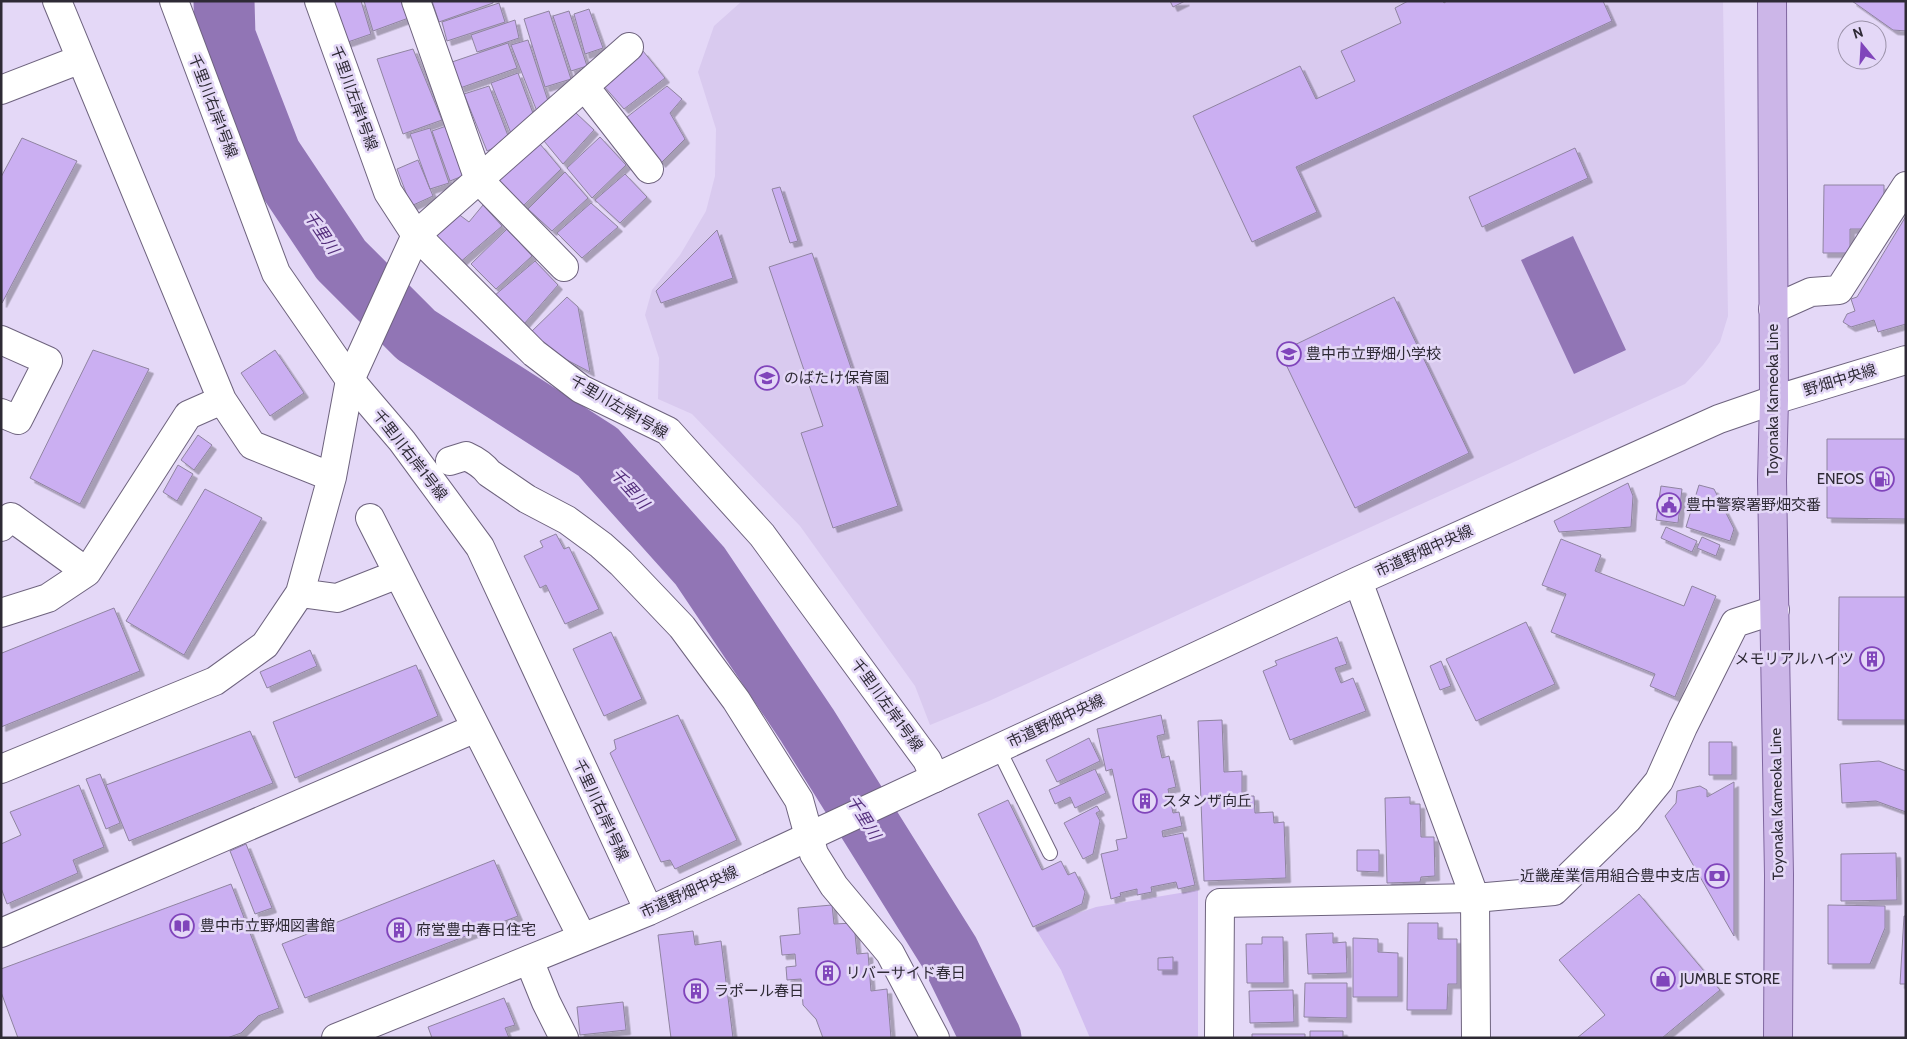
<svg xmlns="http://www.w3.org/2000/svg" width="1907" height="1039" viewBox="0 0 1907 1039" font-family="Cabin,'Noto Sans JP',sans-serif">
<style>
.built{fill:#d9caef}
.green{fill:#d2bdf0}
.water{fill:#9175b5}
.lines{fill:none;stroke-linecap:round;stroke-linejoin:round}
.river{stroke:#9175b5;stroke-width:61}
.building{fill:#cbaff2;stroke:#8f84a0;filter:url(#shadow)}
.service-casing{stroke:#6e637e;stroke-width:16}
.minor-casing{stroke:#6e637e;stroke-width:30}
.tertiary-casing{stroke:#6e637e;stroke-width:30}
.primary-casing{stroke:#7f669f;stroke-width:30}
.service{stroke:#fff;stroke-width:14}
.minor{stroke:#fff;stroke-width:28}
.tertiary{stroke:#fff;stroke-width:28}
.primary{stroke:#ccb6e8;stroke-width:28}
.labels{text-anchor:middle;stroke-width:5;stroke-linejoin:round;paint-order:stroke}
.street-label{font-size:15px;fill:#2e2a35;stroke:#e4d8f7}
.poi-label{font-size:15px;fill:#2e2a35;stroke:#e4d8f7;text-anchor:start}
.water-label{font-size:16px;font-style:italic;fill:#542e7c;stroke:#e4d8f7}
</style>
<defs>
<filter id="shadow"><feDropShadow dx="4.5" dy="4.5" stdDeviation="0" flood-color="#0004"/></filter>
</defs>
<rect width="100%" height="100%" fill="#e4d8f7"/>
<path class="built" d="M 742,1 L 1723,1 L 1728,316 L 1720,342 L 1703,365 L 1685,384 L 989,701 L 930,725 L 915,686 L 800,526 L 692,414 L 658,399 L 659,358 L 645,315 L 652,290 L 680,255 L 706,211 L 715,176 L 716,129 L 698,72 L 714,26 Z"/>
<path class="green" d="M 1198,890 L 1198,1038 L 1090,1038 L 1061,970 L 1035,928 L 1096,907 Z"/>
<path class="water" d="M 1573,236 L 1626,350 L 1574,374 L 1521,260 Z"/>
<g class="lines">
<path class="river" d="M 224,1 L 225,36 L 271,155 L 341,260 L 416,335 L 598,452 L 700,566 L 807,725 L 949,952 L 991,1038"/>
</g>
<path class="building" d="M 334,1 L 361,1 L 371,34 L 345,43 Z
M 364,1 L 409,1 L 414,16 L 373,31 Z
M 432,1 L 493,1 L 493,3 L 439,22 Z
M 1170,1 L 1185,1 L 1173,7 Z
M 1408,1 L 1443,1 L 1444,3 L 1447,1 L 1603,1 L 1612,21 L 1296,167 L 1317,212 L 1252,242 L 1193,116 L 1300,66 L 1316,99 L 1355,81 L 1341,51 L 1401,23 L 1395,8 Z
M 1852,1 L 1906,1 L 1906,31 L 1893,30 Z
M 499,3 L 505,22 L 447,41 L 442,22 Z
M 589,9 L 603,48 L 585,54 L 574,14 Z
M 549,11 L 571,79 L 545,87 L 524,19 Z
M 569,11 L 587,66 L 571,71 L 553,16 Z
M 515,20 L 519,38 L 477,52 L 471,35 Z
M 528,40 L 549,104 L 538,114 L 511,45 Z
M 508,43 L 517,68 L 460,88 L 452,62 Z
M 413,49 L 442,120 L 403,134 L 377,59 Z
M 643,51 L 665,78 L 624,109 L 603,85 Z
M 518,73 L 534,116 L 512,136 L 491,83 Z
M 489,86 L 510,141 L 487,151 L 464,94 Z
M 667,86 L 682,99 L 670,113 L 685,139 L 661,163 L 627,117 Z
M 576,113 L 594,130 L 563,164 L 544,141 Z
M 455,123 L 470,173 L 450,181 L 432,131 Z
M 430,128 L 449,183 L 430,189 L 410,134 Z
M 600,137 L 626,165 L 592,198 L 567,168 Z
M 22,138 L 77,161 L 2,303 L 1,177 Z
M 540,144 L 561,169 L 521,208 L 498,181 Z
M 1575,148 L 1588,178 L 1482,227 L 1469,197 Z
M 418,160 L 433,196 L 411,206 L 397,169 Z
M 565,172 L 588,198 L 552,231 L 528,209 Z
M 625,174 L 647,197 L 620,223 L 595,200 Z
M 1824,185 L 1884,185 L 1884,202 L 1865,229 L 1850,229 L 1850,253 L 1823,253 Z
M 780,187 L 798,241 L 790,243 L 772,189 Z
M 591,203 L 618,227 L 582,258 L 557,233 Z
M 483,205 L 502,226 L 458,264 L 432,236 L 457,213 L 469,222 Z
M 1906,216 L 1906,324 L 1878,332 L 1874,320 L 1851,327 L 1843,322 L 1847,314 L 1855,311 L 1851,299 L 1857,297 Z
M 507,229 L 532,256 L 496,289 L 471,264 Z
M 717,230 L 733,278 L 661,303 L 656,291 Z
M 812,253 L 898,506 L 833,528 L 801,433 L 823,426 L 769,267 Z
M 535,261 L 558,285 L 524,324 L 494,296 Z
M 567,297 L 578,307 L 590,372 L 542,347 L 530,333 Z
M 1394,297 L 1469,453 L 1355,508 L 1280,352 Z
M 93,350 L 149,369 L 80,504 L 30,478 Z
M 275,350 L 304,393 L 270,416 L 241,373 Z
M 198,435 L 212,445 L 194,470 L 181,460 Z
M 1827,439 L 1906,439 L 1906,519 L 1827,518 Z
M 178,465 L 193,474 L 177,501 L 163,492 Z
M 1628,483 L 1633,496 L 1631,527 L 1559,532 L 1554,521 Z
M 1699,485 L 1714,489 L 1734,529 L 1730,541 L 1686,527 Z
M 1661,486 L 1682,489 L 1678,523 L 1656,520 Z
M 205,489 L 262,518 L 184,655 L 126,621 Z
M 1666,527 L 1697,541 L 1692,552 L 1661,538 Z
M 556,534 L 564,549 L 569,547 L 599,609 L 565,624 L 546,585 L 540,588 L 524,556 L 543,547 L 540,541 Z
M 1702,537 L 1720,545 L 1716,556 L 1697,548 Z
M 1561,539 L 1601,555 L 1595,571 L 1684,606 L 1692,586 L 1716,596 L 1675,697 L 1650,686 L 1655,674 L 1551,632 L 1566,594 L 1542,585 Z
M 1839,597 L 1906,597 L 1906,720 L 1838,720 Z
M 114,608 L 140,671 L 1,727 L 1,651 L 2,653 Z
M 1526,622 L 1555,684 L 1476,721 L 1446,659 Z
M 611,632 L 642,699 L 604,716 L 573,649 Z
M 1337,637 L 1347,664 L 1335,668 L 1341,683 L 1353,678 L 1366,711 L 1290,740 L 1263,671 L 1277,665 L 1275,661 Z
M 310,650 L 317,666 L 267,688 L 260,672 Z
M 1441,661 L 1451,686 L 1440,690 L 1430,666 Z
M 416,665 L 438,716 L 295,778 L 273,722 Z
M 678,715 L 737,840 L 675,869 L 670,860 L 661,862 L 610,753 L 616,749 L 614,740 Z
M 1161,715 L 1165,734 L 1157,736 L 1162,758 L 1169,756 L 1176,787 L 1168,789 L 1173,813 L 1179,812 L 1182,826 L 1162,831 L 1163,837 L 1183,833 L 1195,885 L 1178,889 L 1176,882 L 1151,887 L 1152,892 L 1137,895 L 1137,889 L 1120,893 L 1121,896 L 1111,899 L 1101,854 L 1118,850 L 1116,840 L 1127,838 L 1112,769 L 1106,771 L 1097,729 Z
M 1222,720 L 1224,772 L 1242,771 L 1242,796 L 1254,796 L 1255,813 L 1273,812 L 1274,823 L 1284,822 L 1286,878 L 1204,881 L 1198,721 Z
M 250,731 L 273,783 L 129,841 L 106,785 Z
M 1089,738 L 1100,761 L 1057,782 L 1046,760 Z
M 1709,742 L 1732,742 L 1732,775 L 1709,775 Z
M 1879,761 L 1906,771 L 1906,812 L 1876,801 L 1842,803 L 1840,764 Z
M 1095,769 L 1106,793 L 1075,808 L 1070,797 L 1055,804 L 1049,790 Z
M 100,774 L 120,823 L 106,829 L 86,779 Z
M 1734,782 L 1734,936 L 1665,816 L 1676,803 L 1677,791 L 1700,786 L 1707,790 L 1707,797 Z
M 79,785 L 104,847 L 73,860 L 78,873 L 7,904 L 1,888 L 1,844 L 21,835 L 10,812 Z
M 1410,797 L 1410,804 L 1420,804 L 1421,837 L 1434,837 L 1435,876 L 1421,877 L 1420,882 L 1387,883 L 1385,798 Z
M 1008,800 L 1042,870 L 1061,861 L 1068,875 L 1075,872 L 1085,892 L 1082,904 L 1033,927 L 978,814 Z
M 1097,806 L 1100,811 L 1096,813 L 1100,821 L 1093,854 L 1083,859 L 1064,823 Z
M 246,844 L 272,908 L 255,914 L 230,851 Z
M 1357,850 L 1379,850 L 1379,872 L 1357,871 Z
M 1896,853 L 1897,900 L 1841,901 L 1841,854 Z
M 494,860 L 518,916 L 305,998 L 282,944 Z
M 231,884 L 279,1008 L 258,1016 L 241,1033 L 227,1038 L 18,1038 L 1,992 L 1,969 Z
M 1639,894 L 1720,990 L 1662,1038 L 1577,1038 L 1605,1015 L 1559,960 Z
M 832,905 L 834,924 L 854,923 L 857,954 L 868,953 L 871,991 L 887,989 L 891,1038 L 823,1038 L 816,1019 L 803,1005 L 801,979 L 787,980 L 786,967 L 796,966 L 795,954 L 782,955 L 780,936 L 800,934 L 798,908 Z
M 1828,905 L 1885,906 L 1885,928 L 1870,964 L 1828,964 Z
M 1904,916 L 1906,916 L 1906,984 L 1900,984 Z
M 1408,923 L 1438,923 L 1438,939 L 1457,939 L 1457,984 L 1448,984 L 1447,1010 L 1407,1010 Z
M 693,931 L 695,945 L 721,941 L 733,1038 L 671,1038 L 658,935 Z
M 1333,933 L 1333,943 L 1346,942 L 1347,973 L 1308,974 L 1306,934 Z
M 1262,937 L 1283,937 L 1284,983 L 1247,983 L 1246,944 L 1262,944 Z
M 1353,938 L 1378,939 L 1378,952 L 1398,953 L 1398,997 L 1353,997 Z
M 1173,957 L 1173,970 L 1158,970 L 1158,958 Z
M 1305,983 L 1347,983 L 1347,1018 L 1304,1017 Z
M 1293,990 L 1294,1022 L 1250,1023 L 1249,991 Z
M 504,998 L 515,1025 L 505,1028 L 509,1038 L 432,1038 L 428,1027 Z
M 623,1002 L 626,1030 L 580,1035 L 577,1007 Z
M 1310,1031 L 1343,1031 L 1343,1038 L 1310,1038 Z
M 1252,1034 L 1305,1034 L 1305,1038 L 1252,1038 Z"/>
<g class="lines">
<g class="service-casing">
<path id="service" d="M 998,748 L 1050,853"/>
</g>
<g class="minor-casing">
<path id="minor" d="M 57,1 L 222,400 L 252,445 L 332,477
M 319,1 L 388,192 L 416,235 L 534,353 L 581,389 L 668,431 L 762,535 L 927,760 L 935,778
M 416,1 L 479,180 L 564,267
M 585,87 L 649,169
M 1,90 L 81,59
M 1773,309 L 1811,292 L 1839,290 L 1906,186
M 1,340 L 48,361 L 18,420 L 1,413
M 450,461 L 466,456 C 475,460 483,465 489,473 L 527,499 L 567,520 L 601,545 L 621,563 L 682,627 L 736,700 L 799,800 L 814,854 L 834,886 L 890,953 L 935,1038
M 370,518 L 582,937
M 1,527 L 11,517 L 87,572
M 300,593 L 337,598 L 398,574
M 1,613 L 48,598 L 87,572 L 188,415 L 222,400
M 1,769 L 215,681 L 265,645 L 300,593 L 332,477 L 350,380 L 416,235 L 629,47
M 1,933 L 476,728
M 529,960 L 546,1002 L 564,1038
M 1219,1038 L 1220,903 L 1475,898 L 1554,891 L 1628,819 L 1659,781 L 1683,727 L 1735,623 L 1775,610"/>
</g>
<g class="tertiary-casing">
<path id="tertiary" d="M 174,1 L 276,273 L 350,380 L 402,441 L 480,547 L 649,911
M 1358,581 L 1475,898 L 1476,1038
M 336,1038 L 649,911 L 1358,581 L 1719,419 L 1774,400 L 1906,360"/>
</g>
<g class="primary-casing">
<path id="primary" d="M 1772,1 L 1774,400 L 1772,480 L 1779,875 L 1778,1038"/>
</g>
<use href="#service" class="service"/>
<use href="#minor" class="minor"/>
<use href="#tertiary" class="tertiary"/>
<use href="#primary" class="primary"/>
</g>
<defs>
<g id="school-ring" transform="scale(1.25)"><circle r="9.5" fill="#e4d8f7" stroke="#8045bb" stroke-width="1.5"/><path d="M0-5L7-2L0 1L-7-2ZM-4 1L0 2.5L4 1V4Q0 6-4 4Z" fill="#8045bb"/></g>
<g id="fuel-ring" transform="scale(1.25)"><circle r="9.5" fill="#e4d8f7" stroke="#8045bb" stroke-width="1.5"/><path d="M-5.5-6h7V0h2V4h1.3V-2.5L3-4.5l.8-.8L6-3V5H2.5V1h-1V6h-7ZM-4.2-4.7v3.2H.2V-4.7Z" fill="#8045bb"/></g>
<g id="civic-ring" transform="scale(1.25)"><circle r="9.5" fill="#e4d8f7" stroke="#8045bb" stroke-width="1.5"/><path d="M-.6-6.5H3V-4.5H.6V-3L4-1V1h2V6H-6V1h2V-1L-.6-3ZM-1.2 2.5V6h2.4V2.5Z" fill="#8045bb"/></g>
<g id="building-ring" transform="scale(1.25)"><circle r="9.5" fill="#e4d8f7" stroke="#8045bb" stroke-width="1.5"/><path d="M-4-6H4V6H1V3H-1V6H-4ZM-2.5-4.3h1.7v1.8h-1.7ZM.8-4.3h1.7v1.8H.8ZM-2.5-1h1.7V.8h-1.7ZM.8-1h1.7V.8H.8Z" fill="#8045bb"/></g>
<g id="bank-ring" transform="scale(1.25)"><circle r="9.5" fill="#e4d8f7" stroke="#8045bb" stroke-width="1.5"/><path d="M-6-4H6V4H-6ZM0-2.3a2.3 2.3 0 1 0 0 4.6a2.3 2.3 0 1 0 0-4.6Z" fill="#8045bb"/></g>
<g id="library-ring" transform="scale(1.25)"><circle r="9.5" fill="#e4d8f7" stroke="#8045bb" stroke-width="1.5"/><path d="M-6-4Q-3-5.5-.7-3.5V5Q-3 3-6 4ZM6-4Q3-5.5 .7-3.5V5Q3 3 6 4Z" fill="#8045bb"/></g>
<g id="shop-ring" transform="scale(1.25)"><circle r="9.5" fill="#e4d8f7" stroke="#8045bb" stroke-width="1.5"/><path d="M-5-2.5h2.3a2.7 3.5 0 0 1 5.4 0H5L5.5 6h-11ZM-1.5-2.5h3a1.5 2.3 0 0 0-3 0Z" fill="#8045bb"/></g>
</defs>
<g fill-rule="evenodd">
<use href="#school-ring" x="1289" y="354"/>
<use href="#school-ring" x="767" y="378"/>
<use href="#fuel-ring" x="1882" y="479"/>
<use href="#civic-ring" x="1669" y="505"/>
<use href="#building-ring" x="1872" y="659"/>
<use href="#building-ring" x="1145" y="801"/>
<use href="#bank-ring" x="1717" y="876"/>
<use href="#library-ring" x="182" y="926"/>
<use href="#building-ring" x="399" y="930"/>
<use href="#building-ring" x="828" y="973"/>
<use href="#shop-ring" x="1663" y="979"/>
<use href="#building-ring" x="696" y="991"/>
</g>
<g class="labels">
<g class="street-label">
<text transform="translate(354 98) rotate(70)" y="5">千里川左岸1号線</text>
<text transform="translate(213 106) rotate(69)" y="5">千里川右岸1号線</text>
<text transform="translate(1840 380) rotate(-17)" y="5">野畑中央線</text>
<text transform="translate(1773 400) rotate(-90)" y="5">Toyonaka Kameoka Line</text>
<text transform="translate(619 407) rotate(30)" y="5">千里川左岸1号線</text>
<text transform="translate(410 455) rotate(52)" y="5">千里川右岸1号線</text>
<text transform="translate(1424 551) rotate(-24)" y="5">市道野畑中央線</text>
<text transform="translate(887 705) rotate(54)" y="5">千里川左岸1号線</text>
<text transform="translate(1056 721) rotate(-25)" y="5">市道野畑中央線</text>
<text transform="translate(1777 804) rotate(-91)" y="5">Toyonaka Kameoka Line</text>
<text transform="translate(601 810) rotate(65)" y="5">千里川右岸1号線</text>
<text transform="translate(689 892) rotate(-24)" y="5">市道野畑中央線</text>
</g>
<g class="poi-label">
<text x="1306" y="359">豊中市立野畑小学校</text>
<text x="784" y="383">のばたけ保育園</text>
<text x="1864" y="484" text-anchor="end">ENEOS</text>
<text x="1686" y="510">豊中警察署野畑交番</text>
<text x="1854" y="664" text-anchor="end">メモリアルハイツ</text>
<text x="1162" y="806">スタンザ向丘</text>
<text x="1700" y="881" text-anchor="end">近畿産業信用組合豊中支店</text>
<text x="200" y="931">豊中市立野畑図書館</text>
<text x="416" y="935">府営豊中春日住宅</text>
<text x="846" y="978">リバーサイド春日</text>
<text x="1680" y="984">JUMBLE STORE</text>
<text x="714" y="996">ラポール春日</text>
</g>
<g class="water-label">
<text transform="translate(322 232) rotate(56)" y="6">千里川</text>
<text transform="translate(630 488) rotate(48)" y="6">千里川</text>
<text transform="translate(864 817) rotate(58)" y="6">千里川</text>
</g>
</g>
<rect width="1907" height="1039" fill="none" stroke="#2e2a35" stroke-width="5"/>
<g transform="translate(1862 45) rotate(342)"><circle r="24" fill="#e4d8f7" stroke="#9b92a9"/>
<path d="M0-4L9 19L0 12L-9 19Z" fill="#8045bb"/>
<text y="-8" font-size="14" font-weight="bold" text-anchor="middle" fill="#2e2a35">N</text>
</g>
</svg>
